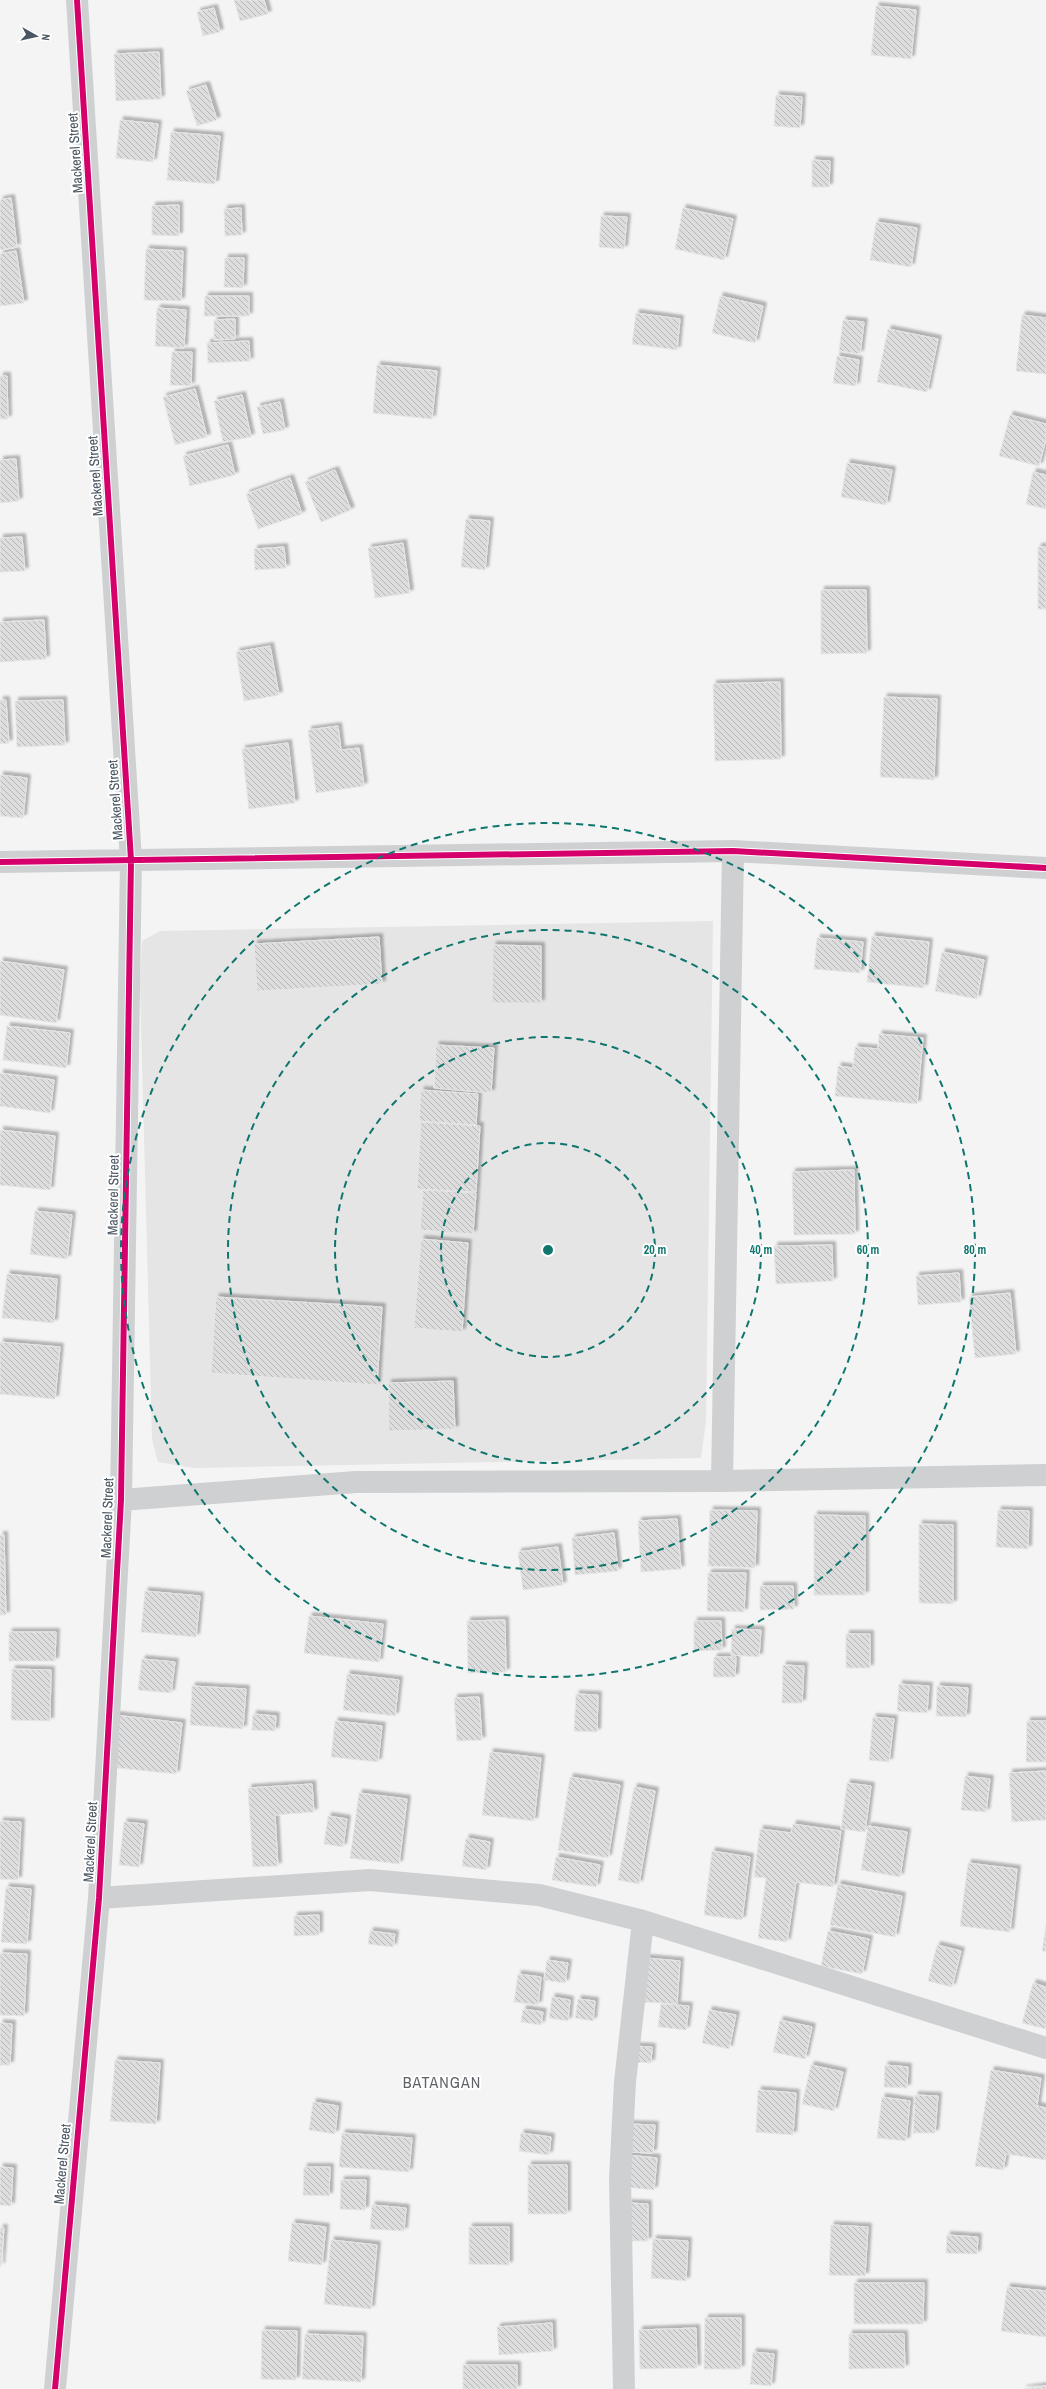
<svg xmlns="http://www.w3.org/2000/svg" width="1046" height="2389" viewBox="0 0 1046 2389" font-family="'Archivo Narrow',sans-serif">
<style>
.education{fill:#e6e5e6}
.building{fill:url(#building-back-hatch);stroke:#e5e6e7;filter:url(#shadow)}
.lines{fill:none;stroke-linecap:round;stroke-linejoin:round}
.street{stroke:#ced0d2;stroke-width:22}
.cycleway-casing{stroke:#fff;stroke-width:8}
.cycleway{stroke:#d6006c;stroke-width:6}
.ring{fill:none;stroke:#0f766e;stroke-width:2;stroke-dasharray:7 5}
.labels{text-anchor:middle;stroke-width:4;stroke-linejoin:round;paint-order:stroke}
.street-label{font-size:14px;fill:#4a5661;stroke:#fff}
.quarter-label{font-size:16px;letter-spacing:1px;fill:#5f6368;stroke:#fff}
.centre{fill:#0f766e;stroke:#fff;stroke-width:2}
.ring-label{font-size:12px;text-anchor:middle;font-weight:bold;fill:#0f766e;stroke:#fff;stroke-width:4;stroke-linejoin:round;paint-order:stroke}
</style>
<defs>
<pattern id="building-back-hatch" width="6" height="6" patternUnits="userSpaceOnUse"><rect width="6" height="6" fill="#ddddde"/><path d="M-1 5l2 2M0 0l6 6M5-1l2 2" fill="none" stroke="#b5b6b7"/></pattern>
<filter id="shadow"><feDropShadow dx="3.5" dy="-3.5" stdDeviation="1" flood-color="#0004"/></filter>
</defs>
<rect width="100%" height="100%" fill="#f4f4f4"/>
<path class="education" d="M 713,921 L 706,1421 L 701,1458 L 195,1468 L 158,1462 L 152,1439 L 140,983 L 142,941 L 160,931 Z"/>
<path class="building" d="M 234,0 L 264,0 L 268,14 L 240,21 Z
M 876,6 L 916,10 L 911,59 L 871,55 Z
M 214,8 L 220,32 L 203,36 L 197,12 Z
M 159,52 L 161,99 L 116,101 L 114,54 Z
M 206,85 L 217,120 L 197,126 L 186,91 Z
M 776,95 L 802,97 L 800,128 L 774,126 Z
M 120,120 L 158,124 L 153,162 L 116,158 Z
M 171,132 L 220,136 L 215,184 L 167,180 Z
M 812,160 L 830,161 L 829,187 L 812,187 Z
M 11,198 L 17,247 L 0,250 L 0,200 Z
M 179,205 L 179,236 L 152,235 L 152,206 Z
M 241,208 L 242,235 L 225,236 L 224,209 Z
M 683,208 L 733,219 L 724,260 L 675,249 Z
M 601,216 L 627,217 L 624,249 L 599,247 Z
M 876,222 L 917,228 L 911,267 L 870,260 Z
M 146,249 L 183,251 L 181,301 L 144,300 Z
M 16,251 L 24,303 L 0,306 L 0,254 Z
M 225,258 L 244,258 L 243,288 L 224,287 Z
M 205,296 L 249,296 L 249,316 L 204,316 Z
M 720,296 L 763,306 L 755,343 L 712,333 Z
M 157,308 L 186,310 L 184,348 L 155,346 Z
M 636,313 L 680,319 L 677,350 L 632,344 Z
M 1022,315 L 1046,318 L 1046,374 L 1016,371 Z
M 235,319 L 235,339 L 214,340 L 214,320 Z
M 843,320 L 864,322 L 860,354 L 839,351 Z
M 888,329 L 938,339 L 927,392 L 877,382 Z
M 249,341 L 250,361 L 208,363 L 207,343 Z
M 172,352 L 192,352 L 191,386 L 170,385 Z
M 837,356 L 859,360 L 856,386 L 833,383 Z
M 377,365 L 437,371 L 432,419 L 373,413 Z
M 0,376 L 7,376 L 8,419 L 0,419 Z
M 195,389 L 207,437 L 175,445 L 163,397 Z
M 242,395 L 251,437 L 223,442 L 214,401 Z
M 280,402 L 285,430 L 263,434 L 257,407 Z
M 1010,415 L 1046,424 L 1046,439 L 1039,466 L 999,456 Z
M 228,445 L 235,475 L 190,486 L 183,456 Z
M 16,459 L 19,501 L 0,503 L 0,460 Z
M 847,463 L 892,470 L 886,505 L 841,497 Z
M 335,470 L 351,510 L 321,522 L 305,482 Z
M 1033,472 L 1046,475 L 1046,509 L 1026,504 Z
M 290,478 L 302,514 L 258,529 L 246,494 Z
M 466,519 L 490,521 L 485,570 L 461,567 Z
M 22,537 L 25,571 L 0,572 L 0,538 Z
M 403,543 L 410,593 L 375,598 L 368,548 Z
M 284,547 L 286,568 L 255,570 L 254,549 Z
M 1038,547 L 1046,547 L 1046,609 L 1038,609 Z
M 821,590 L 866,590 L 867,653 L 821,654 Z
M 44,620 L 46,659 L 0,662 L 0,622 Z
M 270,646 L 279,695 L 244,701 L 236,652 Z
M 780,682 L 781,759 L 715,761 L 713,684 Z
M 884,697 L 937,699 L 934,780 L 880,777 Z
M 0,700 L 6,700 L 9,743 L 0,744 Z
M 63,700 L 65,745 L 17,747 L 15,701 Z
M 338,726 L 341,750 L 359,748 L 364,786 L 316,793 L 308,730 Z
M 288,743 L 295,803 L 249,809 L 242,749 Z
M 0,775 L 27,778 L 23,818 L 0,816 Z
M 872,936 L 929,942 L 924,988 L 867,982 Z
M 379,937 L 382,984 L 257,991 L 254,944 Z
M 817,938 L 863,942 L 860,973 L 814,969 Z
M 493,945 L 541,946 L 541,1003 L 492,1003 Z
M 942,952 L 984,960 L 977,999 L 935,991 Z
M 0,961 L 64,970 L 56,1023 L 0,1015 Z
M 7,1026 L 70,1033 L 66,1068 L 3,1060 Z
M 879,1034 L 923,1038 L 917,1104 L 835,1096 L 838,1066 L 853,1068 L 855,1047 L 878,1049 Z
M 436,1045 L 494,1048 L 491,1093 L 434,1088 Z
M 0,1073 L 54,1080 L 50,1113 L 0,1106 Z
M 421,1090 L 478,1094 L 476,1125 L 419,1121 Z
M 421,1122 L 480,1126 L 476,1192 L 417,1189 Z
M 0,1130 L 55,1136 L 50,1190 L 0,1185 Z
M 854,1170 L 855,1234 L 794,1235 L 792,1172 Z
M 423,1190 L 476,1193 L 473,1234 L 420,1230 Z
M 35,1211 L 72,1215 L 67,1259 L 30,1254 Z
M 421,1239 L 468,1243 L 462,1332 L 414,1328 Z
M 832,1245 L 833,1281 L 776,1284 L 774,1246 Z
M 959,1273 L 961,1302 L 918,1305 L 916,1276 Z
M 7,1274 L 57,1279 L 54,1323 L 2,1318 Z
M 1010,1293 L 1016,1354 L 975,1358 L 969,1297 Z
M 216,1297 L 382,1307 L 377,1385 L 211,1373 Z
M 0,1342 L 60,1347 L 55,1399 L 0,1394 Z
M 453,1381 L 455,1429 L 389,1431 L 388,1383 Z
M 710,1510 L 757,1511 L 755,1568 L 708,1566 Z
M 998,1510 L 1029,1511 L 1028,1549 L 996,1547 Z
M 814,1515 L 865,1516 L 865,1595 L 814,1595 Z
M 677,1519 L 681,1569 L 641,1572 L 638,1521 Z
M 919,1524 L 953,1525 L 953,1604 L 919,1603 Z
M 614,1533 L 618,1571 L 575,1575 L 572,1538 Z
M 0,1535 L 4,1535 L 6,1615 L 0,1615 Z
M 558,1547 L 563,1585 L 523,1590 L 518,1552 Z
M 708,1573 L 746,1573 L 744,1612 L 707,1611 Z
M 760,1586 L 793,1586 L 794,1609 L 760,1610 Z
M 145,1591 L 200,1596 L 196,1637 L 141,1632 Z
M 309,1616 L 383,1624 L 379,1662 L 304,1653 Z
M 505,1620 L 506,1672 L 468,1673 L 467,1621 Z
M 694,1621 L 721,1621 L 722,1650 L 694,1651 Z
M 732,1629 L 761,1630 L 759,1657 L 731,1655 Z
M 9,1632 L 56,1632 L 55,1661 L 9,1661 Z
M 846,1634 L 870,1634 L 870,1668 L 846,1668 Z
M 714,1657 L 736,1657 L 735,1677 L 713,1677 Z
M 142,1659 L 175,1662 L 171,1693 L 138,1690 Z
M 783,1665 L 804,1666 L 802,1703 L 782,1703 Z
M 12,1669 L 51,1670 L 50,1721 L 11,1720 Z
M 347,1674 L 399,1680 L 395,1716 L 343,1710 Z
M 899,1684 L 929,1686 L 927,1713 L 897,1711 Z
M 192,1686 L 246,1689 L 243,1729 L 190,1725 Z
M 937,1686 L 968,1688 L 966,1717 L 936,1716 Z
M 576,1694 L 598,1695 L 597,1732 L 574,1731 Z
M 479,1697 L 482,1740 L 457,1741 L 454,1698 Z
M 253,1714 L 276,1716 L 275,1731 L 252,1730 Z
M 115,1715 L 182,1723 L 176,1774 L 109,1767 Z
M 873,1717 L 894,1719 L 889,1762 L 869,1760 Z
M 335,1721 L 382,1726 L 378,1762 L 331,1757 Z
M 1027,1721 L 1046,1721 L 1046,1762 L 1026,1762 Z
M 490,1752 L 541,1758 L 534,1821 L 482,1815 Z
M 1046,1771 L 1046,1820 L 1012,1822 L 1009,1773 Z
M 965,1776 L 990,1779 L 986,1812 L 961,1810 Z
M 570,1777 L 620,1785 L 608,1858 L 558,1850 Z
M 847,1783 L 871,1786 L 865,1832 L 841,1829 Z
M 312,1784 L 314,1812 L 275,1815 L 278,1866 L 253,1867 L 248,1788 Z
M 634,1787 L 655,1791 L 639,1884 L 618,1880 Z
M 359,1793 L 407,1799 L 399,1864 L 350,1858 Z
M 328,1816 L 347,1819 L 343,1847 L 324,1844 Z
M 0,1821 L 21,1822 L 18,1880 L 0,1879 Z
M 124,1822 L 144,1824 L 139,1867 L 119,1865 Z
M 793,1824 L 841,1831 L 833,1887 L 796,1882 L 787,1942 L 758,1938 L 766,1878 L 754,1877 L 760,1829 L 791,1833 Z
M 868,1826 L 907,1832 L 900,1877 L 861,1870 Z
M 466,1838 L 490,1842 L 486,1870 L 462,1866 Z
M 712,1851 L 750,1857 L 742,1920 L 704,1915 Z
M 556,1857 L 600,1865 L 596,1887 L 552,1880 Z
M 968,1863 L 1017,1869 L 1010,1932 L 960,1926 Z
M 838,1884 L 902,1896 L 895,1937 L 830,1925 Z
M 6,1887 L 31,1889 L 27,1944 L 1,1942 Z
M 319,1915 L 319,1935 L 294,1936 L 294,1916 Z
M 1046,1926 L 1046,1951 L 1042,1951 Z
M 370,1931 L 395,1934 L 393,1947 L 368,1944 Z
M 828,1931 L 869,1939 L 862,1974 L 821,1966 Z
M 937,1945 L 961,1951 L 952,1987 L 928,1981 Z
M 0,1953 L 27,1954 L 24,2016 L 0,2015 Z
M 646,1958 L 680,1961 L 677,2004 L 642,2002 Z
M 547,1960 L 568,1963 L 565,1983 L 544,1980 Z
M 518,1974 L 541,1977 L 538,2005 L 514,2002 Z
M 1033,1983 L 1046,1987 L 1046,2029 L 1022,2023 Z
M 552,1997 L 570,2000 L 568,2021 L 549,2018 Z
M 578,1999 L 595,2001 L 593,2021 L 575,2018 Z
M 661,2004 L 689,2006 L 686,2030 L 658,2027 Z
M 523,2009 L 543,2012 L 541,2025 L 521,2022 Z
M 709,2010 L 736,2015 L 729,2049 L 702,2043 Z
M 780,2020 L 812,2027 L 805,2059 L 773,2052 Z
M 0,2023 L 12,2024 L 10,2065 L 0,2065 Z
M 632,2046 L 652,2047 L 651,2063 L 631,2062 Z
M 115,2060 L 160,2063 L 156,2124 L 110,2121 Z
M 811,2065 L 843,2072 L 834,2111 L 802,2104 Z
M 885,2065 L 908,2067 L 907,2088 L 884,2087 Z
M 991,2070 L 1041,2078 L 1037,2106 L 1046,2108 L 1046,2160 L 1006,2154 L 1003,2170 L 975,2166 Z
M 758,2090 L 796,2093 L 793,2135 L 756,2132 Z
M 915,2095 L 938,2096 L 935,2133 L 913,2133 Z
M 882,2097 L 910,2101 L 906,2141 L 877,2138 Z
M 313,2102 L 338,2106 L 335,2134 L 309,2130 Z
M 628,2124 L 655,2125 L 653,2153 L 627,2152 Z
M 342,2133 L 412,2138 L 409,2172 L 339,2167 Z
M 521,2133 L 551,2137 L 549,2155 L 519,2151 Z
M 627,2155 L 657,2158 L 654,2190 L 625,2187 Z
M 528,2165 L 567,2165 L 567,2214 L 528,2214 Z
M 0,2167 L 13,2168 L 11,2206 L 0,2205 Z
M 304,2167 L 330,2167 L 329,2196 L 303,2195 Z
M 341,2180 L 366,2180 L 365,2210 L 340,2209 Z
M 628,2203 L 648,2204 L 648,2241 L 627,2241 Z
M 372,2205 L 406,2208 L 404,2231 L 370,2229 Z
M 292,2223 L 326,2227 L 322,2265 L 288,2261 Z
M 831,2225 L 868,2227 L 865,2276 L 829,2275 Z
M 469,2227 L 509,2227 L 509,2265 L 469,2264 Z
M 0,2228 L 4,2228 L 1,2266 L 0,2266 Z
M 947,2235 L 978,2237 L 977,2254 L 946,2253 Z
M 653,2239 L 688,2241 L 686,2281 L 651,2278 Z
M 331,2240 L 377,2245 L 371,2309 L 324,2304 Z
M 854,2283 L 924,2283 L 923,2324 L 854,2324 Z
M 1007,2287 L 1046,2291 L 1046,2337 L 1001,2331 Z
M 705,2318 L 741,2318 L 741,2369 L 704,2369 Z
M 552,2323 L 553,2351 L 499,2355 L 497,2327 Z
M 696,2328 L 697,2368 L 640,2369 L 639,2330 Z
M 262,2330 L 297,2331 L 296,2380 L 261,2379 Z
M 305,2334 L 363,2336 L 361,2382 L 302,2379 Z
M 849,2334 L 904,2334 L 905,2368 L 849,2369 Z
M 753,2352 L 774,2354 L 771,2386 L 750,2384 Z
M 463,2365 L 517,2365 L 517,2389 L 463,2389 Z
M 1046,2386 L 1046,2389 L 1023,2389 Z"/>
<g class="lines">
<path class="street" d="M 0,862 L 733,851 L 1046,868
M 722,1481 L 733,851
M 121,1500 L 356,1482 L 722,1481 L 1046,1475
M 99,1898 L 370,1880 L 539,1895 L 643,1921 L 1046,2048
M 55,2389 L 99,1898 L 121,1500 L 131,860 L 77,0
M 624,2389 L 620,2179 L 625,2082 L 643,1921"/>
<g class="cycleway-casing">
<path id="cycleway" d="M 0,862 L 733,851 L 1046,868
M 55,2389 L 99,1898 L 121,1500 L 131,860 L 77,0"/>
</g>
<use href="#cycleway" class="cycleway"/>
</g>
<g class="ring">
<circle cx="548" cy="1250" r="107"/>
<circle cx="548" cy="1250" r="213"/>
<circle cx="548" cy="1250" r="320"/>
<circle cx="548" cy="1250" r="427"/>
</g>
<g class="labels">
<g class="street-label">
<text transform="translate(75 153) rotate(-94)" y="5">Mackerel Street</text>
<text transform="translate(95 476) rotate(-94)" y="5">Mackerel Street</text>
<text transform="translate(115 800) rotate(-94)" y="5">Mackerel Street</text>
<text transform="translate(113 1195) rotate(-89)" y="5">Mackerel Street</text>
<text transform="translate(107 1518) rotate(-88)" y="5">Mackerel Street</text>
<text transform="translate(90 1842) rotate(-87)" y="5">Mackerel Street</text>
<text transform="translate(62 2164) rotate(-85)" y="5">Mackerel Street</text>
</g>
<g class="quarter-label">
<text x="442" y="2088">BATANGAN</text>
</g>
</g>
<circle cx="548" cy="1250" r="6" class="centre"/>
<g class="ring-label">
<text x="655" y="1254">20 m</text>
<text x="761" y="1254">40 m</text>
<text x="868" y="1254">60 m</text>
<text x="975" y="1254">80 m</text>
</g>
<g transform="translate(36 36) rotate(98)" stroke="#ffffff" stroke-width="3" paint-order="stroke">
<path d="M0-3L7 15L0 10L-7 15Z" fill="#4a5661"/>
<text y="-6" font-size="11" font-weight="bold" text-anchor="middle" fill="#4a5661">N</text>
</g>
</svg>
